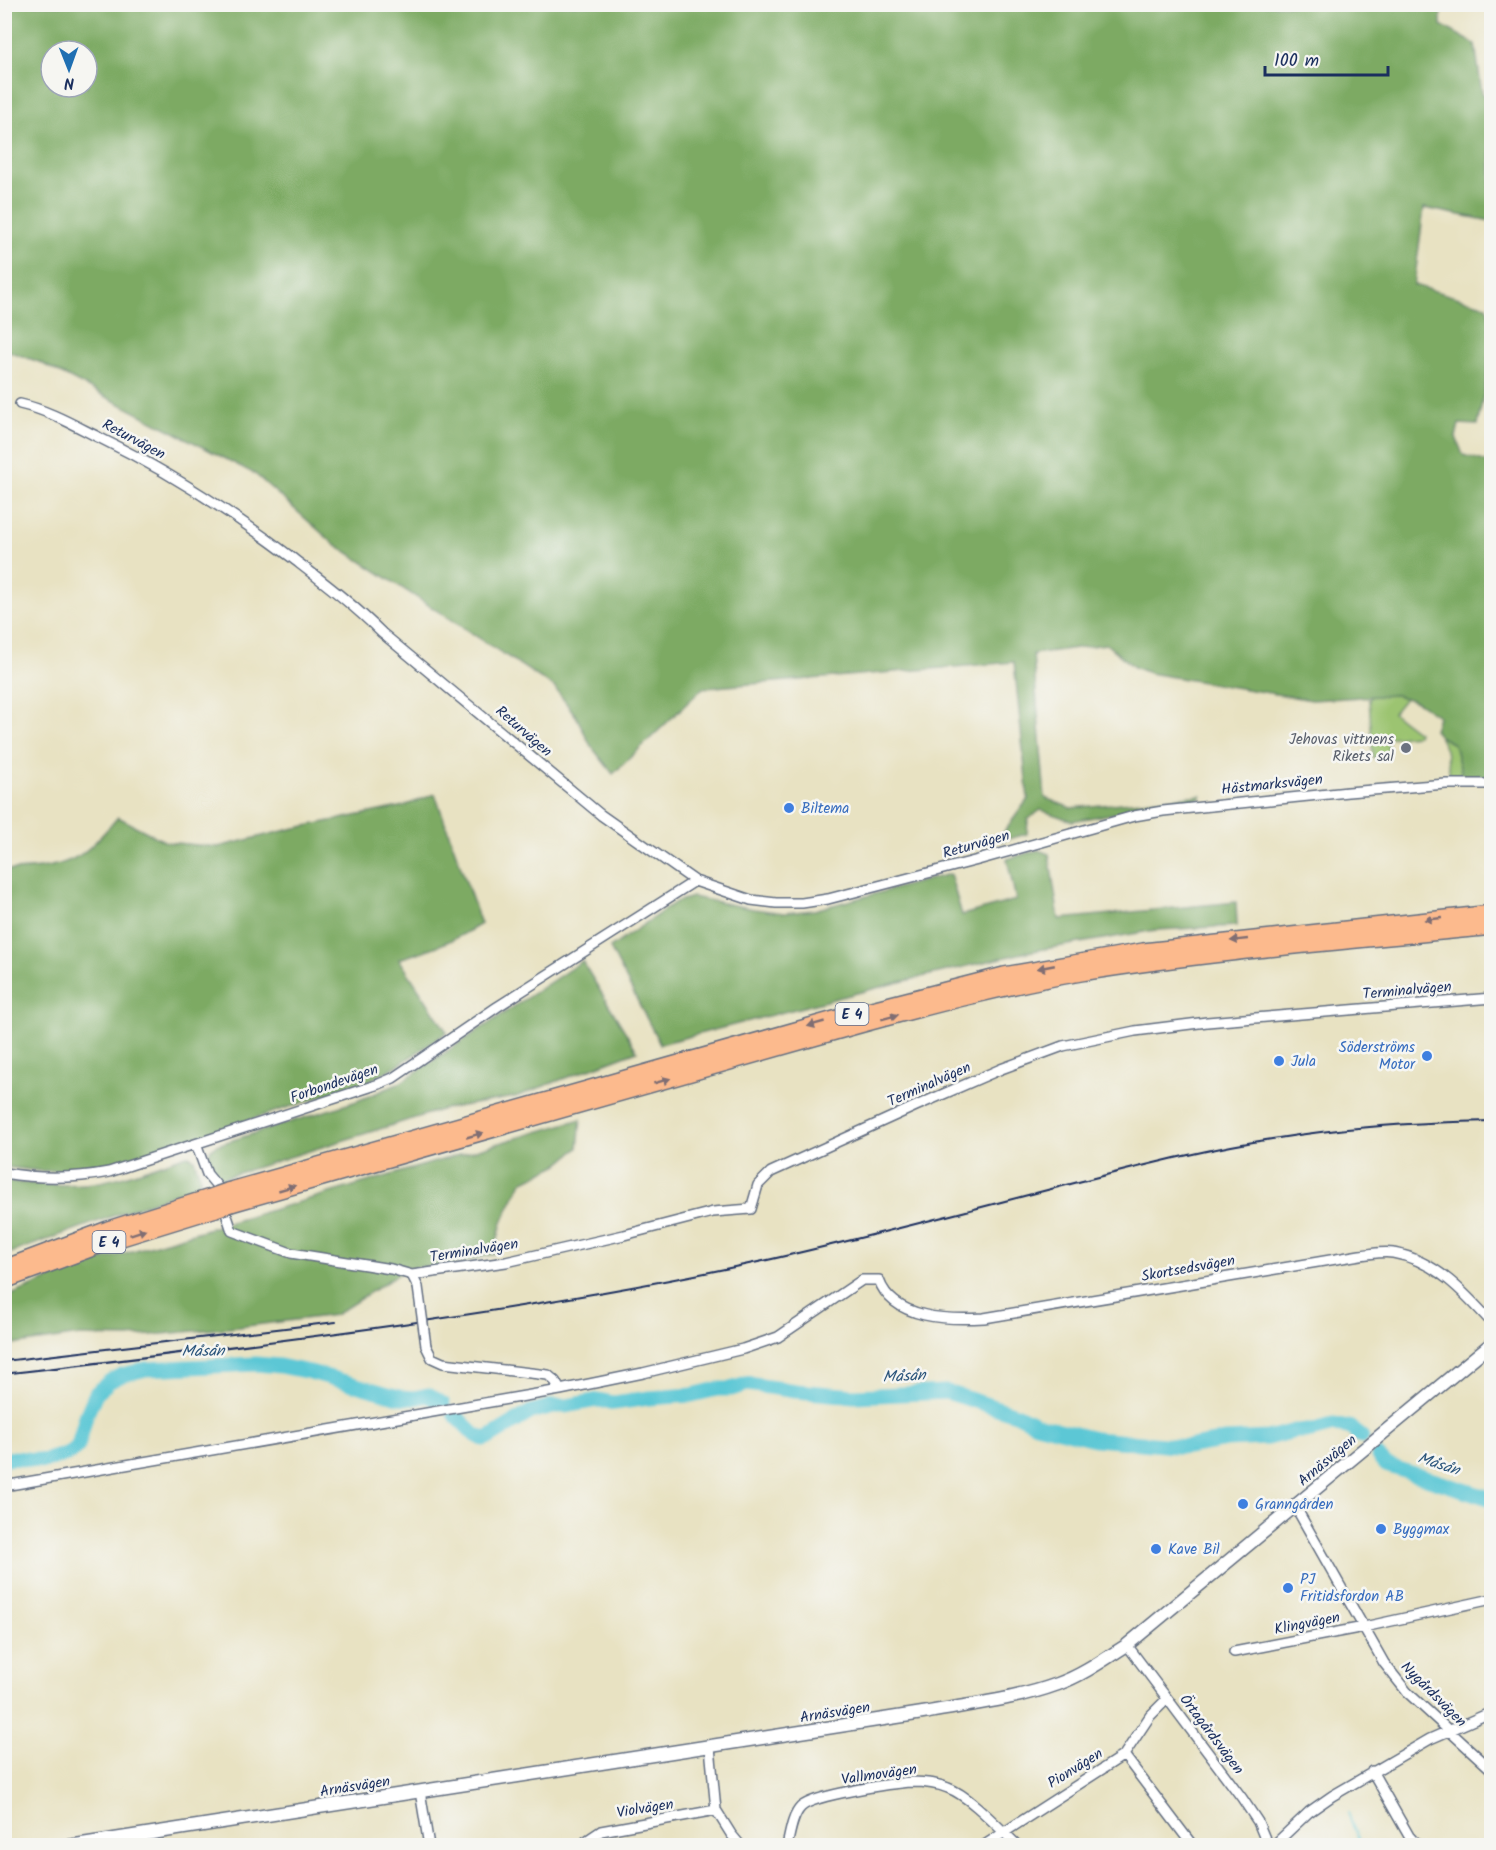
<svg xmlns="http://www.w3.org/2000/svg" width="1496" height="1850" viewBox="0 0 1496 1850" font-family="Kalam,sans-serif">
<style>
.green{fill:#9cc471;stroke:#5c7a68;stroke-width:1.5}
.forest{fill:#7daa63;stroke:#4c6c60;stroke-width:1.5;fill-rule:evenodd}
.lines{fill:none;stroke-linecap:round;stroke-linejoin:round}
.stream{stroke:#5cc7d5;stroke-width:2}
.river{stroke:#5cc7d5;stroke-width:15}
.minor-casing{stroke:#636e81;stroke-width:12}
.tertiary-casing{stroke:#636e81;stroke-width:15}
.trunk-casing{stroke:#636e81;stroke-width:18}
.minor{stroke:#fff;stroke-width:9}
.tertiary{stroke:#fff;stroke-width:12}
.trunk{stroke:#fcba8d;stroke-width:15}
.rail{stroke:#1b2f5e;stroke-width:2}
.minor-bridge-casing{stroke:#636e81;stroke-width:12;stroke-linecap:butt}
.trunk-bridge-casing{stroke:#636e81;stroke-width:18;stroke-linecap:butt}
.minor-bridge{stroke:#fff;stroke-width:9}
.trunk-bridge{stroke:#fcba8d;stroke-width:15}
.oneway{fill:#806e73}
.worship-dot{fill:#6b7280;stroke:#f6f6f2;stroke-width:2}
.shop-dot{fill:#3f7fe0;stroke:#f6f6f2;stroke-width:2}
.labels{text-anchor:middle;stroke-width:5;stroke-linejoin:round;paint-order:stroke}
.shield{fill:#f6f6f2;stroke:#5d6b8a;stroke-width:1.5}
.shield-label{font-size:14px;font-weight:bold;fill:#1b2f5e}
.street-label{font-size:15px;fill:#1b2f5e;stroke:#f6f6f2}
.worship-label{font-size:15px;fill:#5b616d;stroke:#f6f6f2;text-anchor:end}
.shop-label{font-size:15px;fill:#366cbe;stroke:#f6f6f2;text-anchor:start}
.water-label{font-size:16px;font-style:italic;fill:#2b557c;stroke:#f6f6f2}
</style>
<rect width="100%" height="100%" fill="#f6f6f2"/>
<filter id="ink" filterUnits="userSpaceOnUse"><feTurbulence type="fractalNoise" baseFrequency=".0167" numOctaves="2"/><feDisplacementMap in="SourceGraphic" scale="12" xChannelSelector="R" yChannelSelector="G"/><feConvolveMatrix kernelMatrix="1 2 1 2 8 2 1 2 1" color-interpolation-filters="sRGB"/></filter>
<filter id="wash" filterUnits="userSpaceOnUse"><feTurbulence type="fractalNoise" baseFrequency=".008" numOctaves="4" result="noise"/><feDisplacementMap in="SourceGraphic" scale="24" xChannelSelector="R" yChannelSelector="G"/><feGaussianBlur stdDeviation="1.35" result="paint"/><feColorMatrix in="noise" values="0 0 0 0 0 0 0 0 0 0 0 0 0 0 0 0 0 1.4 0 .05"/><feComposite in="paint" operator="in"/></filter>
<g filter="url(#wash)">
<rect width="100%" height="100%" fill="#e8e2c2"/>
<path class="green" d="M 1373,695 L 1396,695 L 1406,697 L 1393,713 L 1418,732 L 1417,735 L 1387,738 L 1389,757 L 1373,758 L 1369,699 Z
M 1439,736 L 1454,744 L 1462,775 L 1450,776 L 1446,750 Z"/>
<path class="forest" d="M 4,5 L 1441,5 L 1441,25 L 1475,44 L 1482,93 L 1491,100 L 1491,221 L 1424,208 L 1414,285 L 1487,306 C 1496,337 1485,393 1477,425 L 1459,424 L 1456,437 L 1463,455 L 1491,463 L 1491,777 L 1462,775 L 1454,744 L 1439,736 L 1434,730 L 1438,716 L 1417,702 L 1396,695 L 1312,700 L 1149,673 L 1134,667 L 1106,644 L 1033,654 L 1045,798 L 1071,808 L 1201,795 L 1201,798 L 1072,821 L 1041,810 L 1028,819 L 1027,834 L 1001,841 L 1001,836 L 1028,799 L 1014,662 L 703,688 L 613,774 L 591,746 L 576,716 L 554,687 L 333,543 L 255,474 L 39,362 L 5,350 ZM 51,51 L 87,51 L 87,87 L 51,87 Z
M 435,794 L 481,924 C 452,942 431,949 399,959 L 447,1032 L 400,1064 L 367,1082 L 98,1169 L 41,1171 L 5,1167 L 5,870 C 32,870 68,868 89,848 C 100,838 109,827 118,817 L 166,842 L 218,847 L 291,829 L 404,806 Z
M 1038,850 L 1049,854 L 1059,919 L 1236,902 L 1237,926 L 1156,930 L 1027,952 L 892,984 L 660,1044 L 610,948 L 676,902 L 692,897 L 754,909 L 784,913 L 814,910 L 950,874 L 962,915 L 1016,900 L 1007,859 Z
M 582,961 L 637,1051 L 515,1097 L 444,1109 L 216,1180 L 208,1157 L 210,1150 L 217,1145 L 357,1101 L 398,1084 Z
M 581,1119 L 578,1148 L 559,1164 L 522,1182 L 502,1222 L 494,1254 L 457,1264 L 408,1268 L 335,1315 L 239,1327 L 129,1337 L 73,1336 L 5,1346 L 4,1298 L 78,1267 Z
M 187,1155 L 194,1159 L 200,1176 L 199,1185 L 5,1255 L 5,1181 C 31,1184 57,1186 84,1184 C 119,1181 154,1166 187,1155 Z"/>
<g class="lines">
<path class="stream" d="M 1348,1813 L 1361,1846"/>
<path class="river" d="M 454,1414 L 474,1434 L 483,1439 L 490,1437 L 531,1412 L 553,1406 L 566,1406 L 598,1400 L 614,1403 L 649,1398 L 692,1395 L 717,1389 L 731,1389 L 747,1384 L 796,1391 L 854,1396 L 947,1392 L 1016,1414 L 1036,1424 L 1095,1439 L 1187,1447 L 1226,1440 L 1267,1438 L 1295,1431 L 1311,1431 L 1333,1425 L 1349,1427 L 1362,1437
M 1378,1456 L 1386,1465 L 1492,1499
M 4,1459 L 16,1458 L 43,1461 L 70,1453 L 78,1446 L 86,1416 L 96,1393 L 110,1381 L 122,1375 L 146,1369 L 256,1364 L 280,1366 L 310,1372 L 399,1397 L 414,1398 L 428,1395 L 443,1404"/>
</g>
</g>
<g filter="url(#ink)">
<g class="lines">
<g class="minor-casing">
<path id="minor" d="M 20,404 C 48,410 74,425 100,438 C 168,471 230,511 291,557 C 322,581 354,605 382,633 L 601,815 L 695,881 L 751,900 L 776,903 L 802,903 L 828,899 L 978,860 L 1134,816 L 1163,811 L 1348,792 L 1446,784 L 1492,784
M 196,1144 L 207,1174 L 217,1186 L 232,1231 L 291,1253 L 391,1269 L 412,1275 L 418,1287
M 4,1173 C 40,1179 73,1179 109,1172 L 379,1084 L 393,1078 L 497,1007 L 695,881
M 412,1275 L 506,1262 L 624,1235 L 713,1212 L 751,1209 L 758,1185 L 771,1172 L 916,1106 L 1001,1069 L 1063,1046 L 1135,1031 L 1207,1022 L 1492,998
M 426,1346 L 432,1358 L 443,1363 L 548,1375 L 555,1381 L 560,1390
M 4,1486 L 560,1390 L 643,1373 L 743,1349 L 778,1337 L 862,1280 L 879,1280 C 893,1320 950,1320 984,1318 L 1360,1255 C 1371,1254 1383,1251 1393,1253 C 1435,1260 1465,1293 1492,1323
M 1295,1506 L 1384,1663 L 1407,1692 L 1492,1770
M 1127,1645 L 1242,1798 L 1258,1822 L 1268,1846
M 1234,1652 L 1364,1627 L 1492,1599
M 710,1747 L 716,1810 L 731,1834 L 741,1846
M 1124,1755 L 1193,1846
M 1372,1771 L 1409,1836 L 1418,1846
M 420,1791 L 429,1846
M 583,1846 L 586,1841 L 601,1831 L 716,1810
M 787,1846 C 790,1834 792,1816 801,1807 C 813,1795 893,1783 912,1782 C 924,1782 936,1783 948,1788 C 969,1795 1001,1830 1018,1846
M 983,1846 L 1124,1755 L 1150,1716 L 1167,1699
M 1273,1846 L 1309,1812 L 1332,1796 L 1430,1739 L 1492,1712"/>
</g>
<g class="tertiary-casing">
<path id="tertiary" d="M 69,1846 L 929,1712 C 972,1704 1017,1699 1058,1684 C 1083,1675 1105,1659 1127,1645 L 1492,1343"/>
</g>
<g class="trunk-casing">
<path id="trunk" d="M 227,1191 L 852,1014 L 1004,975 L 1143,951 L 1492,913
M 231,1204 L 856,1026 C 930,1006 1005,986 1081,973 C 1217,951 1355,941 1492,927
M 4,1268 L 108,1229 L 210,1197
M 4,1281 L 112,1241 L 216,1209"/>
</g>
<use href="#minor" class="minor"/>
<use href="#tertiary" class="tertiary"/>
<use href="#trunk" class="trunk"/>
<path class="rail" d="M 4,1361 L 336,1322
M 4,1374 C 259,1344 512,1315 763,1261 C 874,1236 984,1206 1094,1178 C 1153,1163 1212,1148 1272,1139 C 1345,1127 1418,1122 1492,1121"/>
<g class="minor-bridge-casing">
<path id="minor-bridge" d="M 418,1287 L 426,1346"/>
</g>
<g class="trunk-bridge-casing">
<path id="trunk-bridge" d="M 210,1197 L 227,1191
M 216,1209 L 231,1204"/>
</g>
<use href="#minor-bridge" class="minor-bridge"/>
<use href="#trunk-bridge" class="trunk-bridge"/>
</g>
<defs><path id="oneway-solid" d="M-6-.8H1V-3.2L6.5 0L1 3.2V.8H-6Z" transform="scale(1.5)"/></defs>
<g class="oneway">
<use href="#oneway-solid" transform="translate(1433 919) rotate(174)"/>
<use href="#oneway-solid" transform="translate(1239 940) rotate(174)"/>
<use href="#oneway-solid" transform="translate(1046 967) rotate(169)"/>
<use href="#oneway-solid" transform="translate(890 1017) rotate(-15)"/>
<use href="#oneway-solid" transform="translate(816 1024) rotate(164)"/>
<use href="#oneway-solid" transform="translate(662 1081) rotate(-16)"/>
<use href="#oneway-solid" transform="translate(475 1135) rotate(-16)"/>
<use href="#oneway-solid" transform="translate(287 1188) rotate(-16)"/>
<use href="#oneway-solid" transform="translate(138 1232) rotate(-18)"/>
</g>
</g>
<circle class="worship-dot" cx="1406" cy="748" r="6"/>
<g class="shop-dot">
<circle cx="789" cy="808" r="6"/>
<circle cx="1427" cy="1056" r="6"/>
<circle cx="1279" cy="1061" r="6"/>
<circle cx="1243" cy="1504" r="6"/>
<circle cx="1381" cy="1529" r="6"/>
<circle cx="1156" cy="1549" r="6"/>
<circle cx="1288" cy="1588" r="6"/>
</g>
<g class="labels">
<g class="shield">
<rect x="835.5" y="1003" width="33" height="22" rx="4.5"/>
<rect x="92.5" y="1231" width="33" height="22" rx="4.5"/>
</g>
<g class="shield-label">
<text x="852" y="1019">E 4</text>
<text x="109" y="1247">E 4</text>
</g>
<g class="street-label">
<text transform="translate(134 439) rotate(28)" y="5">Returvägen</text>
<text transform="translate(524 731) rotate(41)" y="5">Returvägen</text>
<text transform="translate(1272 784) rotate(-6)" y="5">Hästmarksvägen</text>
<text transform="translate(976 844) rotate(-16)" y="5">Returvägen</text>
<text transform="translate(1407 990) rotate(-5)" y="5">Terminalvägen</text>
<text transform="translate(334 1083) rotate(-19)" y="5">Forbondevägen</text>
<text transform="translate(929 1084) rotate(-24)" y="5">Terminalvägen</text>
<text transform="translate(474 1250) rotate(-9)" y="5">Terminalvägen</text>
<text transform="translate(1188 1268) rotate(-10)" y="5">Skortsedsvägen</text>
<text transform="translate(1327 1460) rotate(-40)" y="5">Arnäsvägen</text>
<text transform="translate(1307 1623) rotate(-11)" y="5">Klingvägen</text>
<text transform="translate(1434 1694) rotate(45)" y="5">Nygårdsvägen</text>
<text transform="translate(835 1712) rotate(-9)" y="5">Arnäsvägen</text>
<text transform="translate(1212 1734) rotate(53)" y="5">Örtagårdsvägen</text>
<text transform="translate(1075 1768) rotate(-32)" y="5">Pionvägen</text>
<text transform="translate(879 1774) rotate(-8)" y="5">Vallmovägen</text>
<text transform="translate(355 1786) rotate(-9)" y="5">Arnäsvägen</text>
<text transform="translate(645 1808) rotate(-9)" y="5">Violvägen</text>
</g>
<g class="worship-label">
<text x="1394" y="744">Jehovas vittnens<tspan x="1394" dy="17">Rikets sal</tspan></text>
</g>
<g class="shop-label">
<text x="801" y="813">Biltema</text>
<text x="1415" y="1052" text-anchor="end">Söderströms<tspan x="1415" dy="17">Motor</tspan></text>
<text x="1291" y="1066">Jula</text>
<text x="1255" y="1509">Granngården</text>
<text x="1393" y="1534">Byggmax</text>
<text x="1168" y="1554">Kave Bil</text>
<text x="1300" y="1584">PJ<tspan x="1300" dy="17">Fritidsfordon AB</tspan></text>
</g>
<g class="water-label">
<text transform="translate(203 1350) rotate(-1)" y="6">Måsån</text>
<text transform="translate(904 1375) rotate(-3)" y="6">Måsån</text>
<text transform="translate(1439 1463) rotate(18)" y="6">Måsån</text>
</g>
</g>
<rect width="1496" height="1850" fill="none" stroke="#f6f6f2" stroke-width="24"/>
<g transform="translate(69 69) rotate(179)"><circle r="28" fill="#f6f6f2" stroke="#9ea6b7" stroke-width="1.5"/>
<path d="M0-4.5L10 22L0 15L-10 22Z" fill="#1f6fb2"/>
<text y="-9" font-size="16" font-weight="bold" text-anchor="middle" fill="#1b2f5e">N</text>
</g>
<path d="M1265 66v9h123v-9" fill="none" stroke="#1b2f5e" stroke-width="3"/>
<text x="1274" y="66" font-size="18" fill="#1b2f5e" stroke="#f6f6f2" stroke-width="4.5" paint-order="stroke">100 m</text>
</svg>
